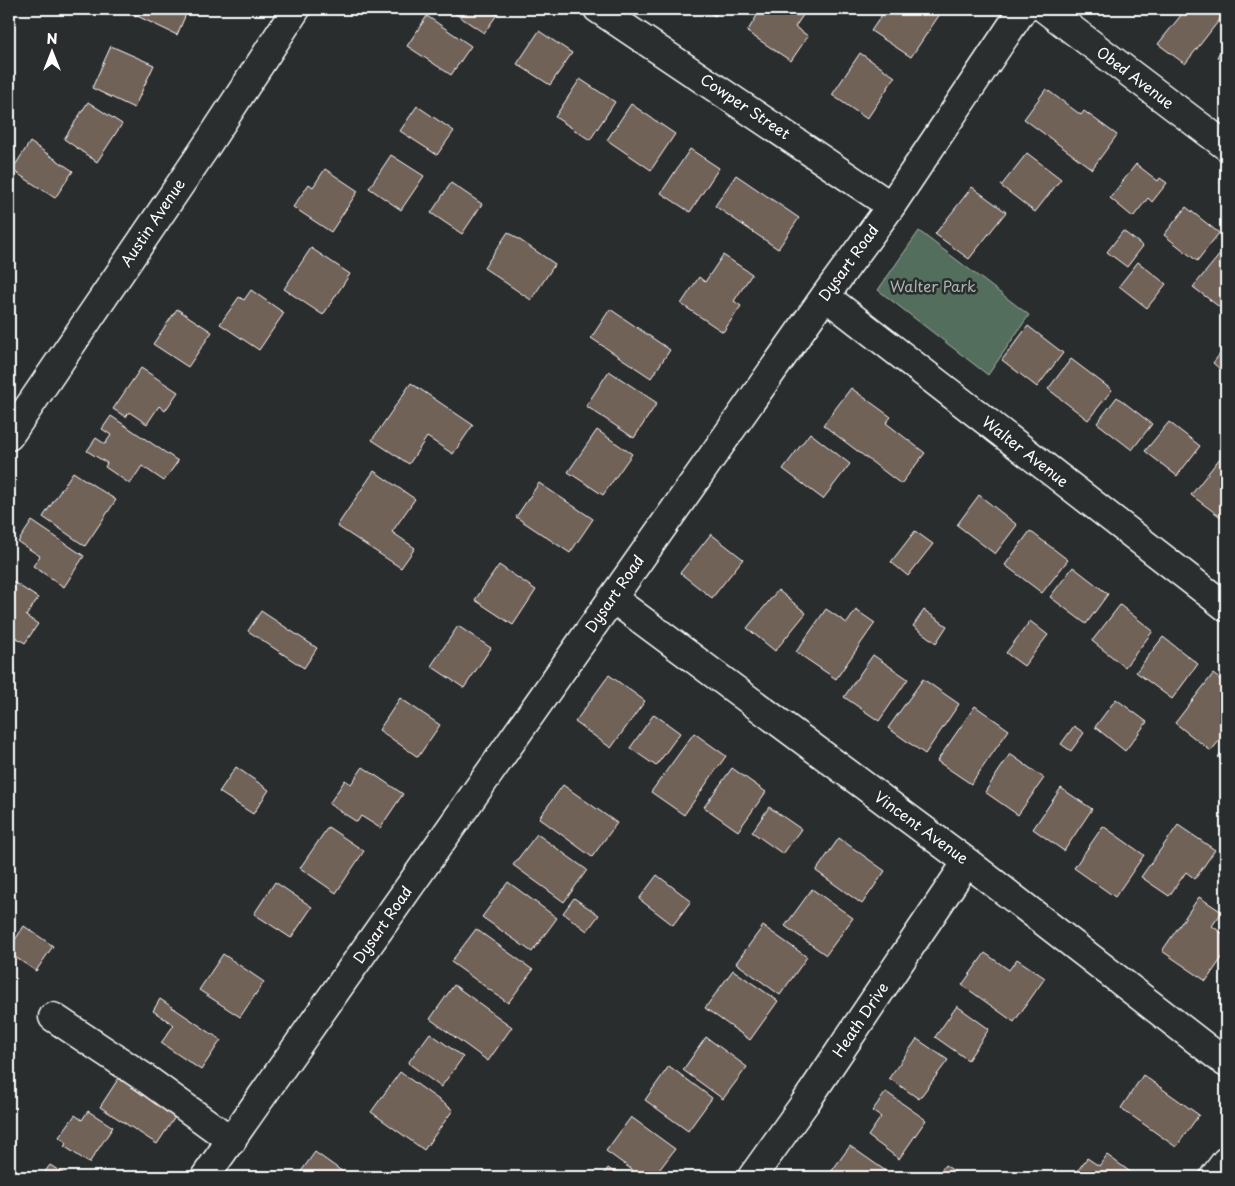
<svg xmlns="http://www.w3.org/2000/svg" width="1235" height="1186" viewBox="0 0 1235 1186" font-family="'Playpen Sans',sans-serif">
<style>
.green{fill:#536e5d;stroke:#a9b6ae}
.building{fill:#716258;stroke:#fff}
.lines{fill:none;stroke-linecap:round;stroke-linejoin:round}
.minor-casing{stroke:#fff;stroke-width:31}
.minor{stroke:#2a2d2e;stroke-width:28}
.labels{text-anchor:middle;stroke-width:5;stroke-linejoin:round;paint-order:stroke}
.street-label{font-size:15px;fill:#fff;stroke:#2a2d2e}
.park-label{font-size:15px;fill:#a9b6ae;stroke:#2a2d2e}
</style>
<rect width="100%" height="100%" fill="#2a2d2e"/>
<filter id="ink" filterUnits="userSpaceOnUse"><feTurbulence type="fractalNoise" baseFrequency=".02" numOctaves="2"/><feDisplacementMap in="SourceGraphic" scale="10" xChannelSelector="R" yChannelSelector="G"/><feConvolveMatrix kernelMatrix="1 2 1 2 8 2 1 2 1" color-interpolation-filters="sRGB"/></filter>
<g filter="url(#ink)">
<path class="green" d="M 919,231 L 1029,315 L 988,375 L 878,290 Z"/>
<path class="building" d="M 136,9 L 174,9 L 186,14 L 177,35 L 133,14 Z
M 448,9 L 501,9 L 484,33 Z
M 704,9 L 720,9 L 715,16 Z
M 761,9 L 793,9 L 803,15 L 795,27 L 808,36 L 791,61 L 747,32 Z
M 886,9 L 931,9 L 940,14 L 911,57 L 871,31 Z
M 1186,9 L 1217,9 L 1224,14 L 1185,64 L 1158,44 Z
M 427,16 L 471,46 L 451,75 L 407,46 Z
M 539,31 L 572,53 L 550,85 L 517,64 Z
M 1226,41 L 1226,63 L 1217,57 Z
M 111,46 L 154,65 L 134,108 L 92,88 Z
M 860,53 L 895,77 L 867,119 L 832,95 Z
M 580,79 L 615,102 L 590,140 L 555,117 Z
M 1046,89 L 1081,115 L 1084,111 L 1117,135 L 1092,169 L 1024,119 Z
M 88,102 L 122,124 L 97,162 L 64,139 Z
M 631,104 L 675,134 L 651,170 L 607,140 Z
M 417,106 L 454,131 L 437,155 L 400,131 Z
M 30,142 L 73,171 L 55,198 L 12,170 Z
M 690,149 L 719,168 L 690,212 L 661,193 Z
M 1027,153 L 1061,179 L 1035,212 L 1001,186 Z
M 391,155 L 424,176 L 401,210 L 369,188 Z
M 1136,164 L 1158,181 L 1160,178 L 1167,183 L 1152,202 L 1148,198 L 1133,217 L 1110,198 Z
M 325,169 L 358,191 L 331,232 L 293,207 L 309,184 L 313,187 Z
M 736,175 L 799,218 L 778,249 L 715,206 Z
M 451,183 L 482,204 L 462,234 L 431,213 Z
M 972,187 L 1006,212 L 969,259 L 935,234 Z
M 1186,207 L 1219,233 L 1197,261 L 1164,235 Z
M 1123,231 L 1143,246 L 1127,267 L 1107,252 Z
M 508,232 L 555,264 L 531,300 L 484,268 Z
M 1226,247 L 1226,312 L 1193,287 Z
M 311,248 L 350,274 L 323,315 L 284,289 Z
M 723,255 L 752,274 L 734,301 L 741,306 L 723,332 L 681,304 L 699,277 L 705,282 Z
M 1138,262 L 1166,284 L 1147,308 L 1119,286 Z
M 251,290 L 284,313 L 259,350 L 220,324 L 239,297 L 244,300 Z
M 177,309 L 212,332 L 188,367 L 153,344 Z
M 610,309 L 670,350 L 651,378 L 591,338 Z
M 1028,326 L 1063,353 L 1037,387 L 1002,360 Z
M 1223,350 L 1226,352 L 1226,374 L 1213,363 Z
M 1071,359 L 1112,390 L 1088,420 L 1048,389 Z
M 141,368 L 178,392 L 165,411 L 159,406 L 147,424 L 129,412 L 126,417 L 113,409 Z
M 609,371 L 657,403 L 634,438 L 586,406 Z
M 411,383 L 473,425 L 453,454 L 427,437 L 409,464 L 372,440 Z
M 851,388 L 891,417 L 886,423 L 925,453 L 901,484 L 823,425 Z
M 1117,397 L 1152,424 L 1132,450 L 1097,423 Z
M 111,416 L 178,461 L 164,481 L 142,466 L 130,484 L 105,467 L 107,463 L 87,451 L 96,438 L 105,444 L 111,435 L 102,429 Z
M 1169,422 L 1200,446 L 1177,476 L 1145,451 Z
M 597,430 L 632,454 L 603,495 L 568,472 Z
M 810,433 L 850,464 L 823,499 L 783,469 Z
M 1224,453 L 1226,455 L 1226,521 L 1191,495 Z
M 374,471 L 415,499 L 392,532 L 415,548 L 401,568 L 337,526 Z
M 73,472 L 116,500 L 85,546 L 43,517 Z
M 539,483 L 593,519 L 570,553 L 516,517 Z
M 979,495 L 1017,525 L 995,554 L 957,525 Z
M 32,521 L 84,556 L 64,587 L 33,566 L 40,556 L 18,542 Z
M 915,531 L 933,544 L 908,576 L 891,562 Z
M 1030,531 L 1068,560 L 1042,593 L 1005,565 Z
M 711,534 L 743,559 L 712,598 L 680,573 Z
M 499,565 L 536,590 L 513,625 L 475,600 Z
M 1073,567 L 1108,594 L 1086,624 L 1050,597 Z
M 9,579 L 38,598 L 26,616 L 38,624 L 25,643 L 9,633 Z
M 778,590 L 806,613 L 775,651 L 747,628 Z
M 1120,605 L 1153,631 L 1125,667 L 1092,641 Z
M 826,609 L 847,623 L 856,610 L 875,623 L 836,679 L 796,652 Z
M 924,610 L 947,626 L 936,643 L 913,626 Z
M 261,611 L 317,648 L 304,668 L 248,631 Z
M 1030,621 L 1048,635 L 1024,666 L 1006,653 Z
M 458,626 L 491,648 L 464,688 L 431,666 Z
M 1163,637 L 1198,664 L 1172,699 L 1136,672 Z
M 873,655 L 908,679 L 879,721 L 844,697 Z
M 1213,674 L 1226,684 L 1226,732 L 1211,751 L 1175,723 Z
M 609,675 L 645,701 L 611,748 L 575,722 Z
M 923,679 L 959,704 L 925,754 L 888,728 Z
M 400,698 L 440,725 L 418,757 L 379,730 Z
M 1116,699 L 1147,722 L 1125,751 L 1095,727 Z
M 975,706 L 1009,730 L 971,784 L 937,761 Z
M 654,714 L 680,733 L 656,766 L 630,748 Z
M 1074,726 L 1084,733 L 1071,751 L 1061,744 Z
M 694,733 L 726,756 L 684,815 L 651,792 Z
M 1226,746 L 1226,763 L 1218,757 Z
M 1010,754 L 1044,778 L 1018,815 L 985,792 Z
M 236,767 L 269,790 L 253,814 L 219,792 Z
M 363,767 L 403,794 L 380,828 L 361,816 L 357,822 L 329,804 L 345,780 L 351,784 Z
M 732,768 L 766,792 L 738,831 L 704,807 Z
M 563,785 L 617,823 L 592,857 L 539,818 Z
M 1061,788 L 1092,809 L 1064,851 L 1033,829 Z
M 769,807 L 801,829 L 783,854 L 752,832 Z
M 1178,825 L 1215,850 L 1195,879 L 1186,872 L 1169,896 L 1141,877 Z
M 1103,826 L 1144,855 L 1115,897 L 1074,868 Z
M 328,827 L 364,851 L 336,893 L 300,868 Z
M 537,834 L 587,870 L 564,902 L 513,865 Z
M 839,838 L 885,871 L 862,904 L 816,871 Z
M 657,875 L 691,901 L 673,925 L 639,899 Z
M 275,882 L 312,907 L 291,938 L 254,914 Z
M 508,882 L 557,918 L 532,952 L 482,917 Z
M 812,889 L 853,918 L 826,955 L 785,926 Z
M 1199,897 L 1222,912 L 1212,926 L 1226,936 L 1226,952 L 1206,981 L 1162,951 Z
M 574,898 L 599,915 L 587,931 L 563,913 Z
M 24,926 L 53,946 L 36,971 L 9,953 L 9,949 Z
M 763,926 L 807,957 L 780,995 L 736,963 Z
M 476,929 L 533,970 L 508,1003 L 451,962 Z
M 985,953 L 1009,970 L 1017,959 L 1045,978 L 1014,1022 L 962,985 Z
M 223,954 L 264,982 L 240,1017 L 199,990 Z
M 733,970 L 778,1001 L 750,1040 L 705,1008 Z
M 454,985 L 512,1027 L 488,1061 L 430,1019 Z
M 160,999 L 221,1040 L 201,1070 L 161,1043 L 174,1025 L 153,1011 Z
M 957,1006 L 989,1029 L 968,1060 L 935,1037 Z
M 430,1033 L 463,1057 L 441,1087 L 408,1063 Z
M 706,1037 L 747,1067 L 723,1099 L 683,1070 Z
M 917,1039 L 948,1060 L 919,1099 L 889,1078 Z
M 669,1066 L 712,1098 L 688,1131 L 645,1100 Z
M 400,1072 L 453,1110 L 424,1150 L 371,1112 Z
M 122,1073 L 179,1111 L 157,1144 L 100,1107 Z
M 1143,1075 L 1199,1115 L 1176,1147 L 1121,1108 Z
M 886,1092 L 926,1120 L 899,1159 L 868,1136 L 881,1117 L 872,1111 Z
M 88,1111 L 113,1127 L 89,1163 L 64,1146 L 67,1143 L 59,1137 L 75,1115 L 82,1120 Z
M 631,1117 L 675,1149 L 654,1177 L 642,1177 L 606,1151 Z
M 850,1146 L 893,1176 L 892,1177 L 828,1176 Z
M 315,1152 L 350,1177 L 297,1177 Z
M 1107,1155 L 1136,1176 L 1135,1177 L 1073,1177 L 1087,1158 L 1099,1166 Z
M 50,1165 L 69,1177 L 41,1177 Z
M 945,1165 L 963,1177 L 936,1177 Z
M 608,1168 L 621,1177 L 602,1177 Z"/>
<g class="lines">
<g class="minor-casing">
<path id="minor" d="M 598,9 L 891,206
M 1045,9 L 1226,146
M 825,296 L 1226,607
M 9,436 L 207,145 L 296,9
M 612,598 L 967,862 L 1226,1063
M 53,1017 L 145,1078 L 232,1141
M 205,1177 L 825,296 L 891,206 L 1023,9
M 752,1177 L 805,1103 L 967,862
M 1214,1177 L 1226,1161"/>
</g>
<use href="#minor" class="minor"/>
</g>
</g>
<g class="labels">
<g class="street-label">
<text transform="translate(1135 78) rotate(37)" y="5">Obed Avenue</text>
<text transform="translate(745 107) rotate(34)" y="5">Cowper Street</text>
<text transform="translate(153 223) rotate(-56)" y="5">Austin Avenue</text>
<text transform="translate(849 263) rotate(-54)" y="5">Dysart Road</text>
<text transform="translate(1025 452) rotate(38)" y="5">Walter Avenue</text>
<text transform="translate(615 594) rotate(-55)" y="5">Dysart Road</text>
<text transform="translate(921 828) rotate(36)" y="5">Vincent Avenue</text>
<text transform="translate(383 925) rotate(-55)" y="5">Dysart Road</text>
<text transform="translate(861 1020) rotate(-56)" y="5">Heath Drive</text>
</g>
<g class="park-label">
<text x="933" y="292">Walter Park</text>
</g>
</g>
<rect width="1235" height="1186" fill="none" stroke="#2a2d2e" stroke-width="30"/>
<rect x="15" y="15" width="1205" height="1156" fill="none" stroke="#fff" stroke-width="2" filter="url(#ink)"/>
<g transform="translate(52 52)" stroke="#2a2d2e" stroke-width="4" paint-order="stroke">
<path d="M0-4L9 19L0 12L-9 19Z" fill="#ffffff"/>
<text y="-8" font-size="14" font-weight="bold" text-anchor="middle" fill="#ffffff">N</text>
</g>
</svg>
